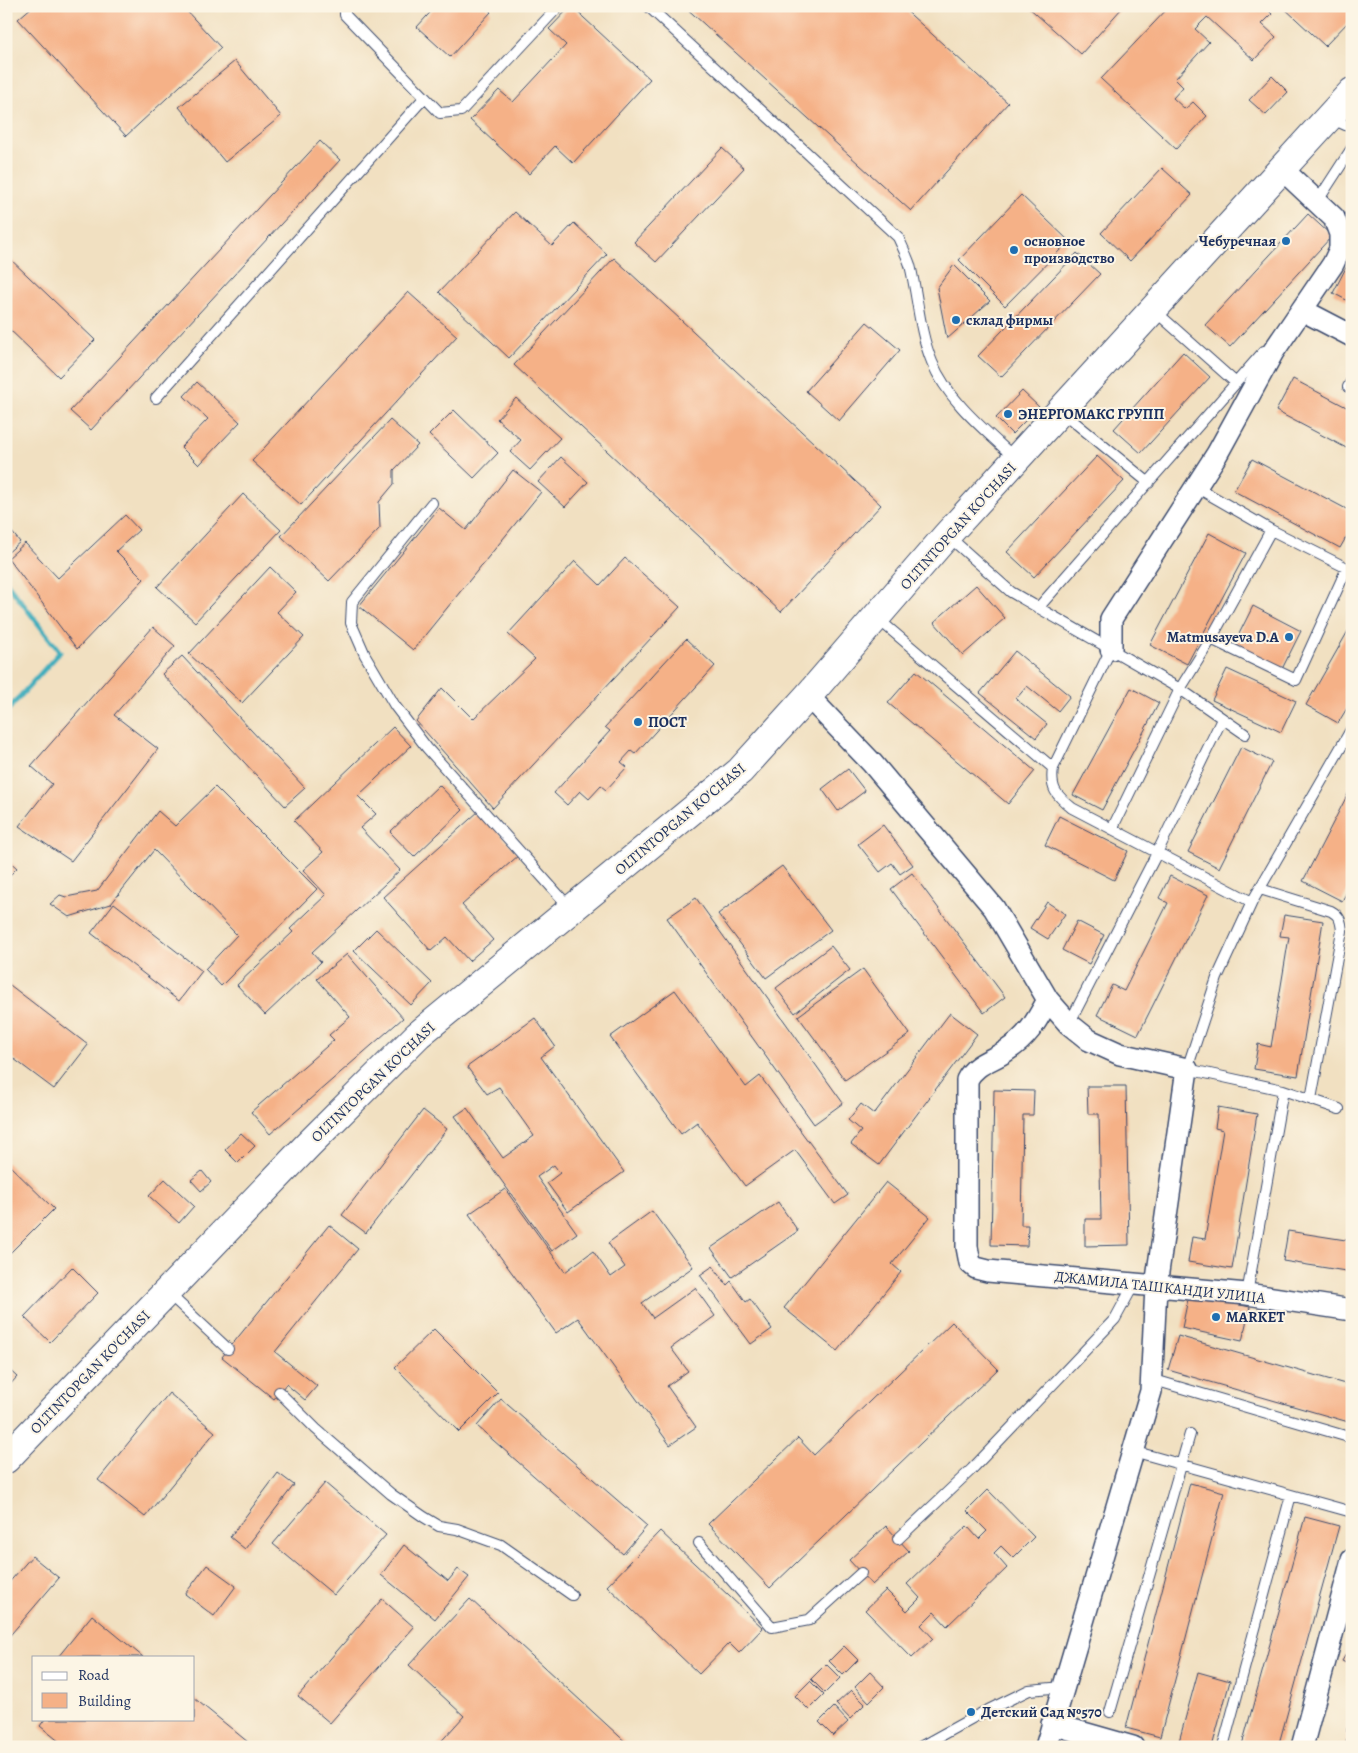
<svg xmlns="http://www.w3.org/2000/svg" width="1358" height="1753" viewBox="0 0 1358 1753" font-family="Alegreya,serif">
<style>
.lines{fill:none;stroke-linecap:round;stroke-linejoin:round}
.stream{stroke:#40aebd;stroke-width:5}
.building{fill:#f5b187}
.lane-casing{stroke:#3b4a6d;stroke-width:12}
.street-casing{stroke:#3b4a6d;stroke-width:24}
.secondary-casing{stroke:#3b4a6d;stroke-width:30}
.lane{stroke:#fff;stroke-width:10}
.street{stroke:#fff;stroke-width:21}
.secondary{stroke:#fff;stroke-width:28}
.poi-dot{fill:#1f6fb2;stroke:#fcf5e5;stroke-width:2}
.labels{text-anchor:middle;stroke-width:4;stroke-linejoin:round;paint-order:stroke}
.poi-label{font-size:15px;font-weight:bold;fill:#1b2f5e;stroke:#fcf5e5;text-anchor:start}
.street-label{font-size:15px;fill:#1b2f5e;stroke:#fcf5e5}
</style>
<rect width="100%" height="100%" fill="#fcf5e5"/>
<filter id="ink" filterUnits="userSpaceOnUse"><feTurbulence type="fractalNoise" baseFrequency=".02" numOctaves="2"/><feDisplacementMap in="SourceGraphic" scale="10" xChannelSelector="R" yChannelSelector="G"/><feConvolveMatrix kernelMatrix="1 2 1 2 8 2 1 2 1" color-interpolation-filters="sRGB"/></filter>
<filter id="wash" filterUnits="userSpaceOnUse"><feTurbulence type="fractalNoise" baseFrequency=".0096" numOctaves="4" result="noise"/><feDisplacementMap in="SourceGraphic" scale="20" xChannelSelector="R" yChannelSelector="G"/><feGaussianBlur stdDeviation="1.12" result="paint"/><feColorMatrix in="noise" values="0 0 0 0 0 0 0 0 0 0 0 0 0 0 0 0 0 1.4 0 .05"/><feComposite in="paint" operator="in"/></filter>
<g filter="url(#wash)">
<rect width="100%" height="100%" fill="#f1e0c1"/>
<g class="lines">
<path class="stream" d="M 6,582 L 60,652 L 6,712"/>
</g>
<g id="blocks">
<path class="building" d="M 33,6 L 182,6 L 221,48 L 126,136 L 18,19 Z
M 436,6 L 485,6 L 491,12 L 450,57 L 417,27 Z
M 571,6 L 650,79 L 573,163 L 555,146 L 529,174 L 470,120 L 499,90 L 513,102 L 566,45 L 549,29 Z
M 684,6 L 901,6 L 1008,103 L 911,211 Z
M 1027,6 L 1120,6 L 1122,8 L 1081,54 Z
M 1170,6 L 1264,6 L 1272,14 L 1262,24 L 1276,37 L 1254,60 L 1207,17 L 1195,29 L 1209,42 L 1175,79 L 1183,87 L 1173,98 L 1185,109 L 1193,102 L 1207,116 L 1176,149 L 1101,79 Z
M 1282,6 L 1352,6 L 1352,18 L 1325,46 Z
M 235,61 L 281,116 L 225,162 L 179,107 Z
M 1272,76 L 1288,92 L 1266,115 L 1249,100 Z
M 320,141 L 340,160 L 91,430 L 70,411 Z
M 722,148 L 744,168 L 656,262 L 634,242 Z
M 1162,168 L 1192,195 L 1130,261 L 1101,233 Z
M 1021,195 L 1069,241 L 1005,306 L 959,260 Z
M 515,212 L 552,246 L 574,223 L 607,254 L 509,358 L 439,292 Z
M 1308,214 L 1332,236 L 1230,347 L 1205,325 Z
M 1077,253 L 1100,274 L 1001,377 L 978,356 Z
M 6,255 L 95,340 L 59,377 L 6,326 Z
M 1352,256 L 1352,303 L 1333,293 Z
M 614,258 L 881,505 L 781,612 L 514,365 Z
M 954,265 L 990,301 L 947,339 L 937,288 Z
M 408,292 L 457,336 L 301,505 L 252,461 Z
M 867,322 L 900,350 L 839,421 L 806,391 Z
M 1183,352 L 1210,377 L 1141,453 L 1114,429 Z
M 1293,379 L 1352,410 L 1352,451 L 1276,411 Z
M 197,382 L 240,422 L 199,465 L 181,447 L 208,419 L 184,396 Z
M 1022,391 L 1039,407 L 1012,434 L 996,418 Z
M 516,398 L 560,438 L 530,470 L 510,452 L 521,440 L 497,419 Z
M 454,410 L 498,453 L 474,478 L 429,435 Z
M 390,420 L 418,445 L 394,470 L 394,484 L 379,502 L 380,528 L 329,581 L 281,536 Z
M 1097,456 L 1124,481 L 1034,577 L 1007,552 Z
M 561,457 L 588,482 L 565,507 L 538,482 Z
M 1252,459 L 1352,512 L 1352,527 L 1340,548 L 1234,491 Z
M 513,470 L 541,492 L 413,650 L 359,606 L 439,508 L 466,530 Z
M 243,494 L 281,530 L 195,622 L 157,587 Z
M 125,515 L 139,530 L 116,551 L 144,579 L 77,649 L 8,558 L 25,543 L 58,578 Z
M 6,525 L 20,542 L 6,554 Z
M 1209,533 L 1246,553 L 1187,664 L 1150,645 Z
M 625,558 L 680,607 L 493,808 L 416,721 L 442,688 L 473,719 L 535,659 L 508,634 L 575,561 L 600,585 Z
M 270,567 L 296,592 L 277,612 L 304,637 L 242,703 L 189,654 Z
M 976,585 L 1005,618 L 963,655 L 934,622 Z
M 1253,606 L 1301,631 L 1282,669 L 1234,644 Z
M 1352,624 L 1352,700 L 1338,723 L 1306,705 Z
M 153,627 L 175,646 L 114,715 L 158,749 L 71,861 L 19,826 L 52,784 L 31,766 Z
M 686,639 L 715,666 L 635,754 L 631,751 L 621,762 L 627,767 L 606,790 L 601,786 L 589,799 L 580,791 L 567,805 L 554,793 L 610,731 L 605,727 Z
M 1015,651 L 1070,696 L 1058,711 L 1027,686 L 1016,699 L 1047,724 L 1036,738 L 980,693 Z
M 182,656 L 305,788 L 285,806 L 162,674 Z
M 1227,669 L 1296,701 L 1281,732 L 1212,700 Z
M 916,671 L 1035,771 L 1008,804 L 888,703 Z
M 1131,688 L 1159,703 L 1102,810 L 1073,795 Z
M 393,727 L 411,746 L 358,796 L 376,814 L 360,828 L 400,870 L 312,952 L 321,962 L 265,1015 L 237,985 L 293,932 L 290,929 L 326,895 L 303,870 L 323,852 L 294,821 Z
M 1241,747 L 1272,762 L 1219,868 L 1188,852 Z
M 848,769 L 865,791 L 838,811 L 822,789 Z
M 439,785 L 463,810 L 414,857 L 390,832 Z
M 1352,786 L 1352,883 L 1342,901 L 1303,881 Z
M 215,787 L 317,889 L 221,986 L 205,969 L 237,935 L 154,850 L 111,904 L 69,917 L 50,904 L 60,895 L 66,897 L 97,891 L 158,811 L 175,826 Z
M 479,811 L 519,855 L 462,905 L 493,940 L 469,961 L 447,937 L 431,951 L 383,897 Z
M 1059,816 L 1128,851 L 1114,880 L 1045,845 Z
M 883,825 L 913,865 L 900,874 L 892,863 L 880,872 L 858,844 Z
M 6,858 L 17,868 L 6,879 Z
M 782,866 L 831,930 L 766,978 L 718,914 Z
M 912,873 L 1005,997 L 984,1013 L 891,889 Z
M 1170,876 L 1208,895 L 1138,1035 L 1097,1015 L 1112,985 L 1124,991 L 1168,903 L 1159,898 Z
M 696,898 L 843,1103 L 814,1124 L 667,918 Z
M 1047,902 L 1065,914 L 1048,939 L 1030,928 Z
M 114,903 L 202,971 L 179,1001 L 91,933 Z
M 1284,915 L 1323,921 L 1298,1076 L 1254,1069 L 1258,1044 L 1271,1047 L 1289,937 L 1280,936 Z
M 1077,921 L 1104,935 L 1089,964 L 1062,950 Z
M 376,929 L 432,983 L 411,1005 L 354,951 Z
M 831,946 L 850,970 L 795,1013 L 776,988 Z
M 347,954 L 403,1018 L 270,1134 L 251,1112 L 334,1040 L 329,1035 L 350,1017 L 317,979 Z
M 863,969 L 910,1034 L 845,1080 L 798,1016 Z
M 6,982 L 88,1045 L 54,1089 L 6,1053 Z
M 675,990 L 746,1087 L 760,1076 L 848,1195 L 835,1204 L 795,1150 L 745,1186 L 697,1122 L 681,1134 L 610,1037 Z
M 950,1013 L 977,1034 L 879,1165 L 851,1144 L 861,1131 L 848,1120 L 861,1104 L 874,1114 Z
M 535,1018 L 555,1046 L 541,1057 L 624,1172 L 568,1212 L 547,1183 L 560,1173 L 554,1165 L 537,1177 L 577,1233 L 552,1251 L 455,1116 L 467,1108 L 503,1158 L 534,1136 L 499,1087 L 487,1094 L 467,1067 Z
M 1087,1086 L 1126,1086 L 1129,1245 L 1085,1246 L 1085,1219 L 1101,1219 L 1099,1114 L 1088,1114 Z
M 994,1090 L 1034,1091 L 1033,1115 L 1023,1115 L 1021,1225 L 1028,1225 L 1027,1246 L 991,1245 Z
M 1218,1107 L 1257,1114 L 1232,1269 L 1188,1262 L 1192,1237 L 1205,1239 L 1223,1130 L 1215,1128 Z
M 423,1110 L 447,1129 L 366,1233 L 342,1215 Z
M 241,1133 L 255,1146 L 238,1163 L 225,1150 Z
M 6,1162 L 54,1209 L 6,1257 Z
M 202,1171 L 211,1182 L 201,1191 L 191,1180 Z
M 165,1179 L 194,1206 L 179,1223 L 149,1196 Z
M 886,1182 L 930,1217 L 892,1264 L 901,1272 L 837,1351 L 784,1308 Z
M 505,1189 L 565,1272 L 593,1251 L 611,1277 L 625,1267 L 608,1243 L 652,1211 L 693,1267 L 642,1303 L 653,1318 L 695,1288 L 715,1316 L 671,1348 L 688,1371 L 667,1386 L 696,1427 L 670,1445 L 578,1318 L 556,1333 L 469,1214 Z
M 778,1202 L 798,1231 L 732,1277 L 711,1248 Z
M 329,1225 L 358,1249 L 275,1352 L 317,1386 L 305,1400 L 286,1384 L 274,1399 L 222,1357 Z
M 1288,1231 L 1352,1241 L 1352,1272 L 1283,1261 Z
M 713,1266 L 727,1285 L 731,1281 L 746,1302 L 750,1299 L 772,1329 L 751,1344 L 700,1275 Z
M 72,1267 L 98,1293 L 50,1342 L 24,1317 Z
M 1189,1294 L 1250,1307 L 1242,1341 L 1182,1328 Z
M 952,1322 L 998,1369 L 770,1588 L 708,1524 L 798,1438 L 814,1455 Z
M 434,1329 L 498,1393 L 459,1432 L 395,1367 Z
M 1178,1336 L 1352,1386 L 1352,1423 L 1168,1370 Z
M 6,1367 L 17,1377 L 6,1389 Z
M 169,1393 L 215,1432 L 145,1517 L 98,1480 Z
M 501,1399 L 647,1526 L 623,1554 L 477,1426 Z
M 278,1473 L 294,1485 L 245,1549 L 230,1537 Z
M 325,1483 L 386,1535 L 334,1595 L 273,1544 Z
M 1190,1483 L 1224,1492 L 1160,1737 L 1126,1728 Z
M 988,1490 L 1034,1537 L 1013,1558 L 1001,1546 L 994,1553 L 1007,1568 L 947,1626 L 934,1612 L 921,1625 L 933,1638 L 912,1658 L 865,1610 L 886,1590 L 907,1611 L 920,1598 L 907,1584 L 967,1526 L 979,1539 L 987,1531 L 967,1511 Z
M 1305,1517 L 1339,1526 L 1278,1747 L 1249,1747 L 1242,1745 Z
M 886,1526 L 909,1551 L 872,1585 L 849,1560 Z
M 660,1531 L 763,1628 L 739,1653 L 729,1643 L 699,1674 L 607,1586 Z
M 404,1545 L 448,1581 L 458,1569 L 469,1577 L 435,1619 L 381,1575 Z
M 32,1556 L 59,1578 L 6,1640 L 6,1586 Z
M 207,1565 L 236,1586 L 214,1616 L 185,1594 Z
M 382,1599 L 414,1627 L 330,1723 L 298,1696 Z
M 470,1599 L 631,1747 L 436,1747 L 464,1716 L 409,1665 Z
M 92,1615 L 143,1657 L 58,1657 Z
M 1352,1644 L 1352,1666 L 1342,1661 Z
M 844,1646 L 858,1660 L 843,1675 L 829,1661 Z
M 826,1664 L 840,1678 L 825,1693 L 811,1679 Z
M 870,1672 L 884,1687 L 869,1702 L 855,1687 Z
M 1198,1672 L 1230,1681 L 1212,1747 L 1178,1745 Z
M 810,1681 L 824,1695 L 809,1710 L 795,1696 Z
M 851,1690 L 865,1704 L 850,1719 L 836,1704 Z
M 194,1698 L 254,1747 L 66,1747 L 40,1726 L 45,1719 L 194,1719 Z
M 834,1707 L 848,1722 L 833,1736 L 819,1722 Z
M 1347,1728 L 1352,1729 L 1352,1747 L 1346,1747 Z"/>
</g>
</g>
<g filter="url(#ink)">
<use href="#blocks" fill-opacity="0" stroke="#3b4a6d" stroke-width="1"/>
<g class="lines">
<g class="lane-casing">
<path id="lane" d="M 345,6 L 345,15 L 440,113 L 461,111 L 559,6
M 648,6 L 898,237 C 902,246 907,256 910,265 C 918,297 919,331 932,362 C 948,401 986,431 1016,459
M 1330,118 L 1352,128
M 1317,202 L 1352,148
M 1155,311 L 1236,383
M 1352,380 L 1348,387 L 1352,389
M 156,398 L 424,98
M 1062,412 L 1149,483
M 432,503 L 352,602 L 351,623 L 365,655 L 395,706 L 427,748 L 571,909
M 947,535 L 1011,592 L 1180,689 L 1245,734
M 1038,608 L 1264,351
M 877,618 L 1053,768 L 1111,649
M 1211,639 L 1271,530
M 1053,768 C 1050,789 1056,795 1072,808 L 1252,902
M 1112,829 L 1180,689 L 1211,639 L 1296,680 L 1347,568 L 1271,530 L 1196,487
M 1260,889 L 1331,911 C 1340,916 1341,921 1342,931 L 1311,1099
M 1069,1024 L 1157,853 L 1222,719
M 1339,1109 L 1283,1090 L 1187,1069 L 1217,978 L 1252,902 L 1352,728
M 168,1293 L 228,1349
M 1247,1294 L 1283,1090
M 1151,1379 L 1352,1438
M 279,1392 L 316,1429 L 391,1494 L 424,1517 L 439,1526 L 457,1529 L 501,1545 L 572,1595
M 1133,1451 L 1352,1512
M 898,1539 L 972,1469 L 1115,1319 L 1134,1284
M 699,1543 L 772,1627 L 809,1620 L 861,1573
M 1110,1712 L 1190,1434
M 920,1747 L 976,1716 L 1029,1690 L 1063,1687
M 1223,1747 L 1291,1495"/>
</g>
<g class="street-casing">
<path id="street" d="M 1302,310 L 1352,336
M 1111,649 L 1111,619 L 1217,454 L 1273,352 L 1333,264 L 1340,249 L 1340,234 L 1334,218 L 1282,169
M 808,696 L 872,763 L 994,908 L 1048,1000 L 1069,1024 L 1089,1040 L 1120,1054 L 1187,1069 L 1156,1286 L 1151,1391 L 1046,1747
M 1048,1000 C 1036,1022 1028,1037 1006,1051 C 992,1061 975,1063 967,1080 L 967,1247 L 970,1263 L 976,1268 L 988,1271 L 1247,1294 L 1352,1310
M 1052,1724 L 1133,1747
M 1302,1747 L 1352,1560"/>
</g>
<g class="secondary-casing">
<path id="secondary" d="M 6,1459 L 307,1146 L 418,1035 L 740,771 L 808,696 L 947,535 L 1352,92"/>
</g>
<use href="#lane" class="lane"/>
<use href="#street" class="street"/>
<use href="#secondary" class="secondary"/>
</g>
</g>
<g class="poi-dot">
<circle cx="1286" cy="241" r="5"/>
<circle cx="1014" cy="250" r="5"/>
<circle cx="956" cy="320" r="5"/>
<circle cx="1008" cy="414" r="5"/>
<circle cx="1289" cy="637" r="5"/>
<circle cx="638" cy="722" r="5"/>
<circle cx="1216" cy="1317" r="5"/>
<circle cx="971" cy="1712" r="5"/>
</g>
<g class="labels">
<g class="poi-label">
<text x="1024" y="246">основное<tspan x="1024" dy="17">производство</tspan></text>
<text x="1276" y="246" text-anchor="end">Чебуречная</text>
<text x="966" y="325">склад фирмы</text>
<text x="1018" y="419">ЭНЕРГОМАКС ГРУПП</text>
<text x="1279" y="642" text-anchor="end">Matmusayeva D.A</text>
<text x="648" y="727">ПОСТ</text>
<text x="1226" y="1322">MARKET</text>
<text x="981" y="1717">Детский Сад №570</text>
</g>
<g class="street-label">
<text transform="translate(958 526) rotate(-48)" y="5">OLTINTOPGAN KO'CHASI</text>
<text transform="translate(680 819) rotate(-40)" y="5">OLTINTOPGAN KO'CHASI</text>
<text transform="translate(373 1082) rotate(-44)" y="5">OLTINTOPGAN KO'CHASI</text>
<text transform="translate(1160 1287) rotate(6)" y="5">ДЖАМИЛА ТАШКАНДИ УЛИЦА</text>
<text transform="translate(90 1372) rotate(-46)" y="5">OLTINTOPGAN KO'CHASI</text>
</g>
</g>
<rect width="1358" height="1753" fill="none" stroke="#fcf5e5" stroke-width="25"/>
<rect x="32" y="1656" width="162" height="65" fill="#fcf5e5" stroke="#a2a6af"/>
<rect x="42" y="1672" width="25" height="8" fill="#ffffff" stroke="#a2a6af"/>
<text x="78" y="1680" font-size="15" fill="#1b2f5e">Road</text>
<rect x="42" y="1693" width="25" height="15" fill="#f5b187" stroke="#a2a6af"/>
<text x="78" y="1706" font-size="15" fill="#1b2f5e">Building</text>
</svg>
